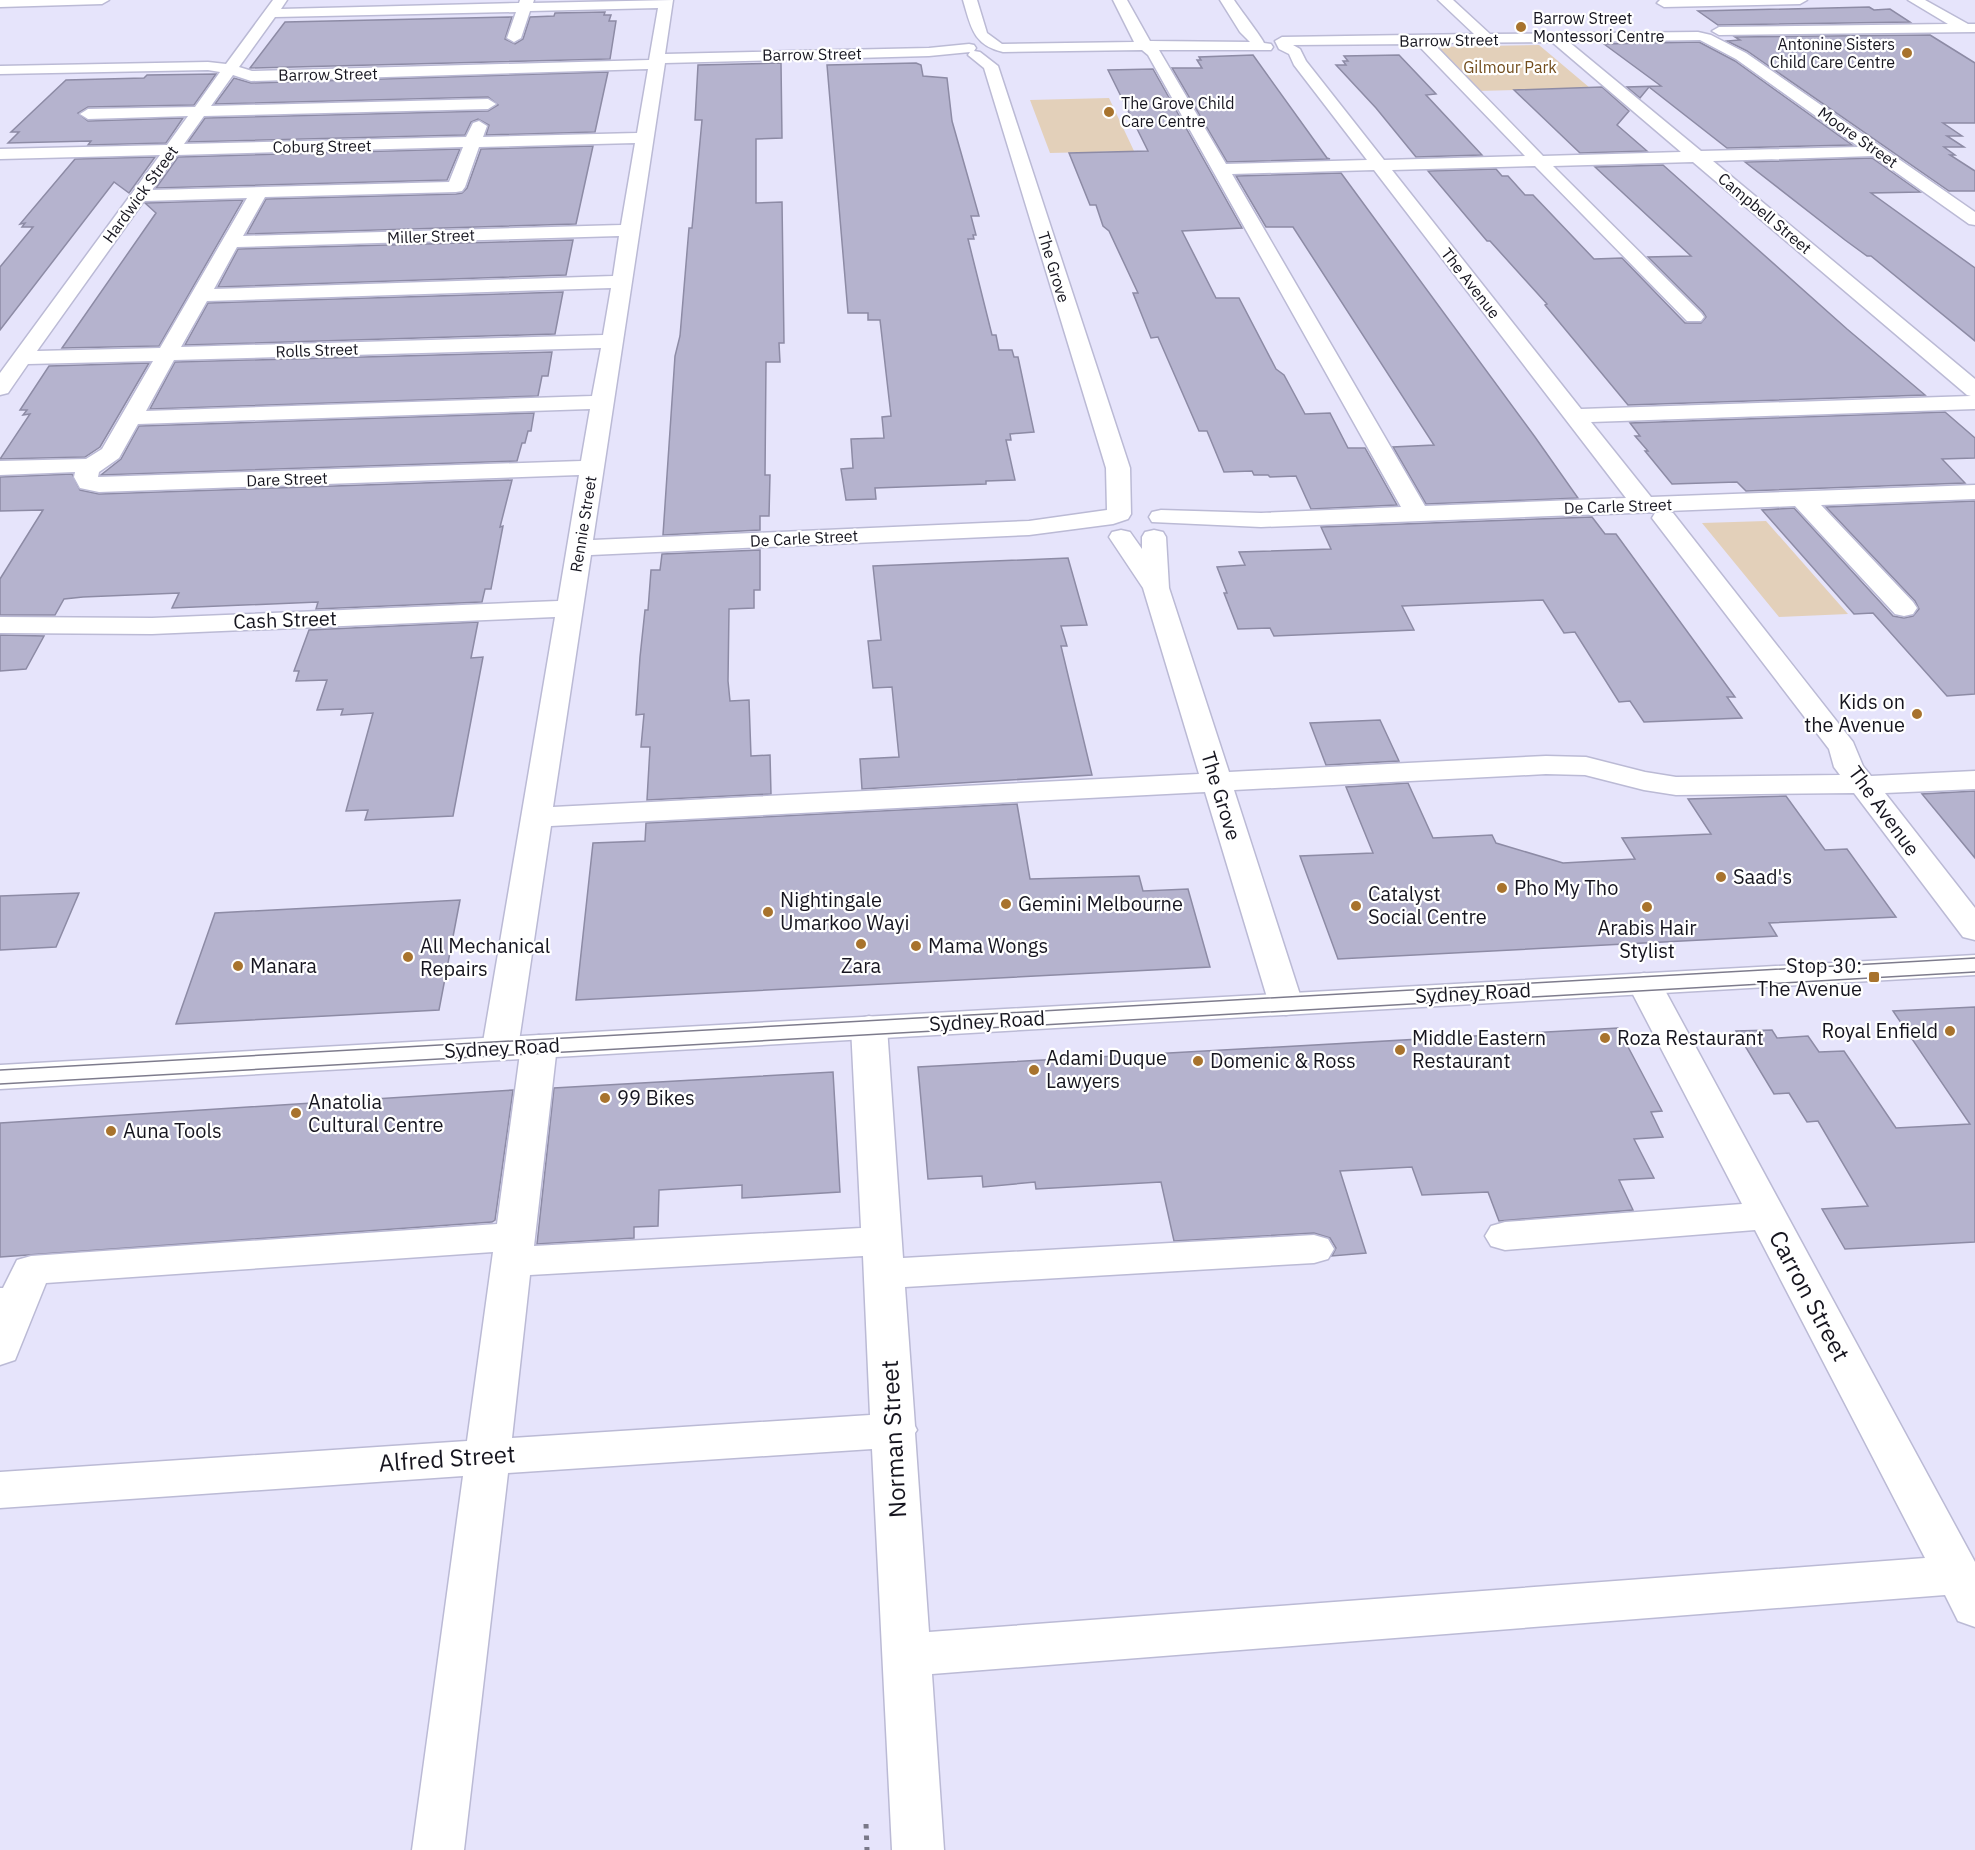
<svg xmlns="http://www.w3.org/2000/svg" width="1975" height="1850" viewBox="0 0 1975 1850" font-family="'IBM Plex Sans',sans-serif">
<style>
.green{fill:#e3d0ba}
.building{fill:#b5b3ce;stroke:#8d8ba5;stroke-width:1.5}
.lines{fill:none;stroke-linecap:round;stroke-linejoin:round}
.minor-casing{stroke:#bbbad5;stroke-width:3}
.highway-casing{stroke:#bbbad5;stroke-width:3}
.path{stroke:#797888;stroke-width:5;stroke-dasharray:4.5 7;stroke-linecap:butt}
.minor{fill:#fff;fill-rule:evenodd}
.highway{fill:#fff;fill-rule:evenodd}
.tram{stroke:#7d7b8c;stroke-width:1.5}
.poi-dot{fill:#a8732d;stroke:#fff;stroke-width:2}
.labels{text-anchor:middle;stroke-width:4.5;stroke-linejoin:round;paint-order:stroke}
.far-poi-label{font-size:16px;fill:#16151f;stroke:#fff;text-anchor:start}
.far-street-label{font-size:16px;fill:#16151f;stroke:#fff}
.far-park-label{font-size:16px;fill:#724d1c;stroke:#fff}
.street-label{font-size:20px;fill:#16151f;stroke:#fff}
.poi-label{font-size:20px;fill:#16151f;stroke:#fff;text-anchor:start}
.near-street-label{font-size:24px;fill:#16151f;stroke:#fff}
</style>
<rect width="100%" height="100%" fill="#e6e4fb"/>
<path class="green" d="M 1539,45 L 1590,88 L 1477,91 L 1433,47 Z
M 1109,98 L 1134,151 L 1050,153 L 1030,100 Z
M 1766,521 L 1840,605 L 1848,614 L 1779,617 L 1702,523 Z"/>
<path class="building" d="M 1869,7 L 1874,10 L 1890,9 L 1910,22 L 1718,25 L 1698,11 Z
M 605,12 L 604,15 L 611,15 L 609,21 L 616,21 L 610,59 L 250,68 L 285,22 L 512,17 L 505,39 L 515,44 L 523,39 L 530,17 L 554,16 L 555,13 Z
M 1930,35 L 1975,63 L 1975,123 L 1943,123 L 1962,136 L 1947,136 L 1964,147 L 1944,147 L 1955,155 L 1950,155 L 1975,171 L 1975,191 L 1949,191 L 1747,51 L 1727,41 L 1740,40 L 1735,37 Z
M 1699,42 L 1735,61 L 1852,145 L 1727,148 L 1649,87 L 1640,98 L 1627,87 L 1661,86 L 1604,44 Z
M 1253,55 L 1327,158 L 1330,159 L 1227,162 L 1172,68 L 1202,68 L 1197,60 L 1201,60 L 1199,57 Z
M 1399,55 L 1436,94 L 1426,95 L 1482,155 L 1416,157 L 1376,108 L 1336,65 L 1346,65 L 1343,61 L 1348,61 L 1344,56 Z
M 781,63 L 782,138 L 756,139 L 756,203 L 782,202 L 784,343 L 779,343 L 780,362 L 766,362 L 765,475 L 770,475 L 769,516 L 760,516 L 760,530 L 663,535 L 675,356 L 680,336 L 689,228 L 692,228 L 702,120 L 695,120 L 698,65 Z
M 916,63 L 921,65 L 923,76 L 947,78 L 952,121 L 979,216 L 971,216 L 976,235 L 973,235 L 974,239 L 968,239 L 992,335 L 996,335 L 999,350 L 1012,350 L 1014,357 L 1018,357 L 1034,432 L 1010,434 L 1011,440 L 1006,440 L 1015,480 L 986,481 L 986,484 L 875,488 L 876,499 L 846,500 L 841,469 L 853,468 L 851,439 L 884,438 L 882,417 L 891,416 L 880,320 L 868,320 L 868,313 L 848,313 L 827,65 Z
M 1153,69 L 1242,228 L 1182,231 L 1216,298 L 1239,298 L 1276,369 L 1284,375 L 1305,414 L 1330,413 L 1348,448 L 1365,448 L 1397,505 L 1311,509 L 1296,476 L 1270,477 L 1268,475 L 1254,475 L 1252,471 L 1224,472 L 1207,431 L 1199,431 L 1158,337 L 1151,338 L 1133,293 L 1138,293 L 1109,231 L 1103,226 L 1096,205 L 1090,205 L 1069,153 L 1148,151 L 1108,70 Z
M 608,72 L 595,132 L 486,135 L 489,125 L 478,119 L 471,122 L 465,135 L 188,142 L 205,118 L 488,111 L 498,105 L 488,97 L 215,104 L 234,78 L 251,83 Z
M 216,74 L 194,105 L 88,107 L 78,113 L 88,121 L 183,118 L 166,143 L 88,145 L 91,141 L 8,143 L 19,132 L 11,132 L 66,80 L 144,78 L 147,75 Z
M 1602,87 L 1629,111 L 1617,125 L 1647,151 L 1580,153 L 1514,90 Z
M 593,146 L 576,224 L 247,234 L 266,199 L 456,194 L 462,193 L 467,188 L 481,149 Z
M 460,149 L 447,180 L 156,188 L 178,157 Z
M 155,157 L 129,193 L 114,182 L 0,330 L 0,267 L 33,227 L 22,227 L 25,223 L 20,224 L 75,159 Z
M 1872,158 L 1920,192 L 1871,193 L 1975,268 L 1975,341 L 1871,256 L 1867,256 L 1845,240 L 1745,162 Z
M 1663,165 L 1847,329 L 1925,395 L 1628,405 L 1545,305 L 1547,304 L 1490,241 L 1487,241 L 1428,171 L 1496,169 L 1502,176 L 1508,176 L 1525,195 L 1533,195 L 1594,259 L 1622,258 L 1685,323 L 1701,323 L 1706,317 L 1703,312 L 1648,257 L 1691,256 L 1595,167 Z
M 1341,173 L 1535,437 L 1578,498 L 1426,504 L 1393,447 L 1434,445 L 1293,227 L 1266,227 L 1236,176 Z
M 243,200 L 159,346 L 62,348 L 156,213 L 145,203 Z
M 573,240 L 566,275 L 218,287 L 238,249 Z
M 563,292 L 555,334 L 185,345 L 208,303 Z
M 552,352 L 548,376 L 542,376 L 538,396 L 150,409 L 175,362 Z
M 149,363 L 100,447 L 85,457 L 0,459 L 30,414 L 23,415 L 27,410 L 20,410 L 49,366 Z
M 1945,412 L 1975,438 L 1975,458 L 1942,459 L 1965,483 L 1746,491 L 1737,482 L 1672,484 L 1645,451 L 1648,451 L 1635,436 L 1640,436 L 1630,423 Z
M 534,413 L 531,431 L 528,431 L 525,443 L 522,443 L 517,461 L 101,475 L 121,459 L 139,426 Z
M 72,474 L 80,490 L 99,494 L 512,480 L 500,527 L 503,526 L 491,589 L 485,589 L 482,602 L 316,609 L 318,602 L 172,608 L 179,593 L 83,597 L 64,599 L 55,615 L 0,615 L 0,579 L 43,510 L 0,511 L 0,477 Z
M 1975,501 L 1975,694 L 1947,696 L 1873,613 L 1854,614 L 1762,510 L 1794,508 L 1893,616 L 1904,618 L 1913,616 L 1919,609 L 1915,601 L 1826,507 Z
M 1592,517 L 1605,534 L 1616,534 L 1735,697 L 1727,697 L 1742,718 L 1644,722 L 1630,701 L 1619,702 L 1575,632 L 1564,633 L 1543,600 L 1402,606 L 1414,630 L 1274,636 L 1270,628 L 1238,629 L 1224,593 L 1227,593 L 1217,567 L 1245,565 L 1239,552 L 1331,549 L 1321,527 Z
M 760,550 L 760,590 L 754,590 L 754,608 L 729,609 L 728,681 L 730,701 L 749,700 L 751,756 L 770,755 L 771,794 L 647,800 L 650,747 L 641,747 L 644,714 L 636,715 L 640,657 L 645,610 L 648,610 L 651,570 L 660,570 L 662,554 Z
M 1068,558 L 1087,625 L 1061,626 L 1067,646 L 1061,646 L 1092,775 L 862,789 L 860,759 L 899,757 L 892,687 L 873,688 L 868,641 L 881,640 L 873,566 Z
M 478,622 L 471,658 L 483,657 L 453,816 L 365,820 L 368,810 L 346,811 L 373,713 L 341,715 L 343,709 L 317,710 L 327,680 L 296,681 L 299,671 L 294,671 L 309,630 Z
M 0,635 L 44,636 L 26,669 L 0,671 Z
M 1380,720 L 1399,761 L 1326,765 L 1310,723 Z
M 1408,783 L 1433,838 L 1492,835 L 1496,843 L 1563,863 L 1635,859 L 1622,838 L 1711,834 L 1688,799 L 1786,796 L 1825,850 L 1847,849 L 1896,917 L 1769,923 L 1777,936 L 1338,959 L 1300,856 L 1373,853 L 1346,787 Z
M 1975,791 L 1975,858 L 1922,794 Z
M 1017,804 L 1030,879 L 1139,876 L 1143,891 L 1188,889 L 1210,967 L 576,1000 L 593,843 L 645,841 L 646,823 Z
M 79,893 L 56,947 L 0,950 L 0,896 Z
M 460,900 L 439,1010 L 176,1024 L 215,913 Z
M 1975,1007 L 1975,1242 L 1845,1249 L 1822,1209 L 1868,1206 L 1818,1121 L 1807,1122 L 1789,1093 L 1774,1094 L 1736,1031 L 1772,1030 L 1777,1038 L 1808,1036 L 1819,1052 L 1844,1051 L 1896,1128 L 1970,1124 L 1893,1011 Z
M 1618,1028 L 1662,1111 L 1651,1112 L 1663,1137 L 1634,1139 L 1654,1178 L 1619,1180 L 1633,1210 L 1499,1221 L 1488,1192 L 1422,1195 L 1412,1167 L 1340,1171 L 1366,1253 L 1332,1256 L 1336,1248 L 1330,1238 L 1314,1233 L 1174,1241 L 1161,1182 L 1036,1189 L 1035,1182 L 983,1187 L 982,1176 L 928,1179 L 918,1067 Z
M 833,1072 L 840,1192 L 742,1198 L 742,1185 L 659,1190 L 658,1226 L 634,1227 L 634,1238 L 537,1244 L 554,1088 Z
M 513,1090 L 495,1220 L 492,1222 L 0,1257 L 0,1123 Z"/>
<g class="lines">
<g class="minor-casing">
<path id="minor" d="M 0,0 L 109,0 L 102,4 L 0,7 Z
M 273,0 L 287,0 L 281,9 L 519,3 L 520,0 L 534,0 L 533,3 L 673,0 L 665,54 L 929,48 L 969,44 L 974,45 L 976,48 L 974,51 L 980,52 L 998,66 L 1130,468 L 1131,514 L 1128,519 L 1113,524 L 1029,535 L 591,555 L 553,807 L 1199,774 L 1143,588 L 1109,537 L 1112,532 L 1121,530 L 1130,532 L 1142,549 L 1142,537 L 1145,532 L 1154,530 L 1163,532 L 1166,537 L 1169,588 L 1229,772 L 1546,756 L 1586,757 L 1645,772 L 1676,777 L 1840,775 L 1834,767 L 1829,749 L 1652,518 L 1655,513 L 1660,512 L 1261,527 L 1152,522 L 1149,517 L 1152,512 L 1161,510 L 1261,513 L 1401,507 L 1148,55 L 1142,50 L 1003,52 C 973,45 971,27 963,0 L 977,0 L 987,33 L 1002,44 L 1134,42 L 1113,0 L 1127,0 L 1150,41 L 1250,42 L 1240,32 L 1220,0 L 1234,0 C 1239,8 1263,39 1264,43 L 1271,44 L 1273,47 L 1271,50 L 1159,50 L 1226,164 L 1367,160 L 1294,65 L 1289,54 L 1279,49 L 1275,41 L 1282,37 L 1474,34 L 1438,0 L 1453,0 L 1490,34 L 1698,32 L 1711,35 L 1746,53 L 1975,212 L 1975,225 L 1969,224 L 1873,156 L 1713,161 L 1975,379 L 1975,409 L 1591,422 L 1651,497 L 1975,485 L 1975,499 L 1821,505 L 1913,602 L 1917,608 L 1913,614 L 1904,616 L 1895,614 L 1795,506 L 1667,511 L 1673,513 L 1853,742 L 1863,766 L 1871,776 L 1975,771 L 1975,789 L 1885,793 L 1975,908 L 1975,940 L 1963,937 L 1854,793 L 1676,795 L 1644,790 L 1585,775 L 1546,774 L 1234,790 L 1303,1004 L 1298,1012 L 1286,1015 L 1274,1012 L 1269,1004 L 1205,792 L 551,826 L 518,1048 L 513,1056 L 500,1059 L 487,1056 L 482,1048 L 555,617 L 152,634 L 0,633 L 0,617 L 152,618 L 558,601 L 579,475 L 99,492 L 80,488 L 74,477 L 75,472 L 0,475 L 0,461 L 86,459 L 102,449 L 153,361 L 28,364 L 8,393 L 0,395 L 0,373 L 160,155 L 0,159 L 0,149 L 167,145 L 188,116 L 88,119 L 80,114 L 88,109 L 195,107 L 220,72 L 208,70 L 0,74 L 0,66 L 208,62 L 226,64 ZM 658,8 L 649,60 L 252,71 L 239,67 L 275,17 L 516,12 L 507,38 L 514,42 L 521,38 L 530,11 ZM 1700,40 L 1736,59 L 1859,147 L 1701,151 L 1569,42 ZM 1552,42 L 1681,152 L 1543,156 L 1433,43 ZM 1417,44 L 1525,156 L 1384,160 L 1306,61 L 1300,49 L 1293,45 ZM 970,52 L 968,55 L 984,68 L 1106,468 L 1107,510 L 1029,521 L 593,540 L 665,63 L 929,56 ZM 648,69 L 637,133 L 483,137 L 487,126 L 479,121 L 473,123 L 466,137 L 184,144 L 204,116 L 488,109 L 496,104 L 488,99 L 211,106 L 233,75 L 251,81 ZM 635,143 L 621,225 L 243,236 L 265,197 L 456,192 L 462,191 L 465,187 L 479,147 ZM 463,147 L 449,182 L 152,190 L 177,155 ZM 1693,162 L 1967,395 L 1971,396 L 1581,409 L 1392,170 L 1535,166 L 1687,321 L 1701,321 L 1704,317 L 1701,313 L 1553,166 ZM 1374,170 L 1626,498 L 1425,506 L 1232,174 ZM 247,198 L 160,348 L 37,351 L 144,201 ZM 619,236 L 613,276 L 214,289 L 237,247 ZM 611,288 L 603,335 L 181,347 L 207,301 ZM 601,348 L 592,396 L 146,411 L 174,360 ZM 590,409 L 581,461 L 98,477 L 99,472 L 119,458 L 138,424 Z
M 1660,0 L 1807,0 L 1800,4 L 1664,7 L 1657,3 Z
M 1908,0 L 1925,0 L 1968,24 L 1975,24 L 1975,32 L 1719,35 L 1712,31 L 1719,27 L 1948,24 Z
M 1644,973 L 1656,976 L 1661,983 L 1975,1562 L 1975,1627 L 1958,1621 L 1945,1595 L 932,1674 L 944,1850 L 892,1850 L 872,1449 L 508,1473 L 464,1850 L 412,1850 L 463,1476 L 0,1508 L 0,1472 L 467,1441 L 493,1252 L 46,1283 L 15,1360 L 0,1365 L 0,1288 L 3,1288 L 17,1260 L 31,1256 L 497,1224 L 521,1046 L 526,1038 L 539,1035 L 552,1038 L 557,1046 L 534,1246 L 861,1228 L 851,1027 L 857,1019 L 869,1016 L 881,1019 L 887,1027 L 903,1258 L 1314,1235 L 1328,1239 L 1334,1249 L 1328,1259 L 1314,1263 L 905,1287 L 915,1426 L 917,1430 L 915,1433 L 929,1632 L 1925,1558 L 1755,1230 L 1505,1250 L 1491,1246 L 1485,1236 L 1491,1226 L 1505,1222 L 1742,1204 L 1627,983 L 1632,976 ZM 863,1256 L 870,1415 L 512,1438 L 530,1275 Z"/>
</g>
<g class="highway-casing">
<path id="highway" d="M 1975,955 L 1975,975 L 0,1089 L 0,1065 Z"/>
</g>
<path class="path" d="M 866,1824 L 867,1850"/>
<use href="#minor" class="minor"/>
<use href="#highway" class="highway"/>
<path class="tram" d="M 0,1070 L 1975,958
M 0,1084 L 1975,972"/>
</g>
<g class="poi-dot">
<circle cx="1521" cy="27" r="6"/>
<circle cx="1907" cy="53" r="6"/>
<circle cx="1109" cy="112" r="6"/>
<circle cx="1917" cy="714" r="6"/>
<circle cx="1721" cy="877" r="6"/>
<circle cx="1502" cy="888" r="6"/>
<circle cx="1006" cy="904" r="6"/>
<circle cx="1356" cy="906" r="6"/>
<circle cx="1647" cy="907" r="6"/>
<circle cx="768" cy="912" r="6"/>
<circle cx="861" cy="944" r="6"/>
<circle cx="916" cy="946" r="6"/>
<circle cx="408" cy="957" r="6"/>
<circle cx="238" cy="966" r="6"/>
<rect x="1868" y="971" width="12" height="12" rx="3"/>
<circle cx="1950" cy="1031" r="6"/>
<circle cx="1605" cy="1038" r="6"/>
<circle cx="1400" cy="1050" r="6"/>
<circle cx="1198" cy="1061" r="6"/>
<circle cx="1034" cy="1070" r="6"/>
<circle cx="605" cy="1098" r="6"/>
<circle cx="296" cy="1113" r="6"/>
<circle cx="111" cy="1131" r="6"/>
</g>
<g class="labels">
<g class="far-poi-label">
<text x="1533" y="24">Barrow Street<tspan x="1533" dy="18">Montessori Centre</tspan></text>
<text x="1895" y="50" text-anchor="end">Antonine Sisters<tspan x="1895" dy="18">Child Care Centre</tspan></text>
<text x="1121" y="109">The Grove Child<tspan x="1121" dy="18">Care Centre</tspan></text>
</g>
<g class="far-street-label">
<text transform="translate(1449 40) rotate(-1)" y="6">Barrow Street</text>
<text transform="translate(812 54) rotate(-1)" y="6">Barrow Street</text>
<text transform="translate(328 74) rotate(-1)" y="6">Barrow Street</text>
<text transform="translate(1858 137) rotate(35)" y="6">Moore Street</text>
<text transform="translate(322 146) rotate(-1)" y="6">Coburg Street</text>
<text transform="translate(140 194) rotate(-54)" y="6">Hardwick Street</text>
<text transform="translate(1765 213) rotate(40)" y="6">Campbell Street</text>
<text transform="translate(431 236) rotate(-2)" y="6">Miller Street</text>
<text transform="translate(1054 267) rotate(73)" y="6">The Grove</text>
<text transform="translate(1471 283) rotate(52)" y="6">The Avenue</text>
<text transform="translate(317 350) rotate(-2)" y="6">Rolls Street</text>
<text transform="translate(287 479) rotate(-2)" y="6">Dare Street</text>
<text transform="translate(1618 506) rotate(-2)" y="6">De Carle Street</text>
<text transform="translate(583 524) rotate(-81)" y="6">Rennie Street</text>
<text transform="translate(804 538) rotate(-3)" y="6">De Carle Street</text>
</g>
<g class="far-park-label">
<text x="1510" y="73">Gilmour Park</text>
</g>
<g class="street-label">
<text transform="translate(285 620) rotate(-2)" y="7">Cash Street</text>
<text transform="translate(1221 796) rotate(73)" y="7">The Grove</text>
<text transform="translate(1884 811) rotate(54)" y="7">The Avenue</text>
<text transform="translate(1473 993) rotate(-3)" y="7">Sydney Road</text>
<text transform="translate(987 1021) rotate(-3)" y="7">Sydney Road</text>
<text transform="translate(502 1048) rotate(-3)" y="7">Sydney Road</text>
</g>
<g class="poi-label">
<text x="1905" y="709" text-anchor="end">Kids on<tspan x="1905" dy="23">the Avenue</tspan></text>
<text x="1733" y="884">Saad's</text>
<text x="1514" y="895">Pho My Tho</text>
<text x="1368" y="901">Catalyst<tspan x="1368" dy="23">Social Centre</tspan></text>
<text x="780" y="907">Nightingale<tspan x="780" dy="23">Umarkoo Wayi</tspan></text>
<text x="1018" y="911">Gemini Melbourne</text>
<text x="1647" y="935" text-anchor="middle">Arabis Hair<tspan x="1647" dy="23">Stylist</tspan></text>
<text x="420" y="953">All Mechanical<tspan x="420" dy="23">Repairs</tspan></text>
<text x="928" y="953">Mama Wongs</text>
<text x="250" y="973">Manara</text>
<text x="861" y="973" text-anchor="middle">Zara</text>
<text x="1862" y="973" text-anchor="end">Stop 30:<tspan x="1862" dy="23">The Avenue</tspan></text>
<text x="1938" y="1038" text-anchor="end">Royal Enfield</text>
<text x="1412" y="1045">Middle Eastern<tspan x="1412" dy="23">Restaurant</tspan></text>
<text x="1617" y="1045">Roza Restaurant</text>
<text x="1046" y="1065">Adami Duque<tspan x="1046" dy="23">Lawyers</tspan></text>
<text x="1210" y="1068">Domenic &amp; Ross</text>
<text x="617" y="1105">99 Bikes</text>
<text x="308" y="1109">Anatolia<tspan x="308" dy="23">Cultural Centre</tspan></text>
<text x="123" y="1138">Auna Tools</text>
</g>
<g class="near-street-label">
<text transform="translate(1809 1296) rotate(62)" y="8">Carron Street</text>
<text transform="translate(894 1439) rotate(-93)" y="8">Norman Street</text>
<text transform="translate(447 1459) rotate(-4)" y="8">Alfred Street</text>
</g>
</g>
</svg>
